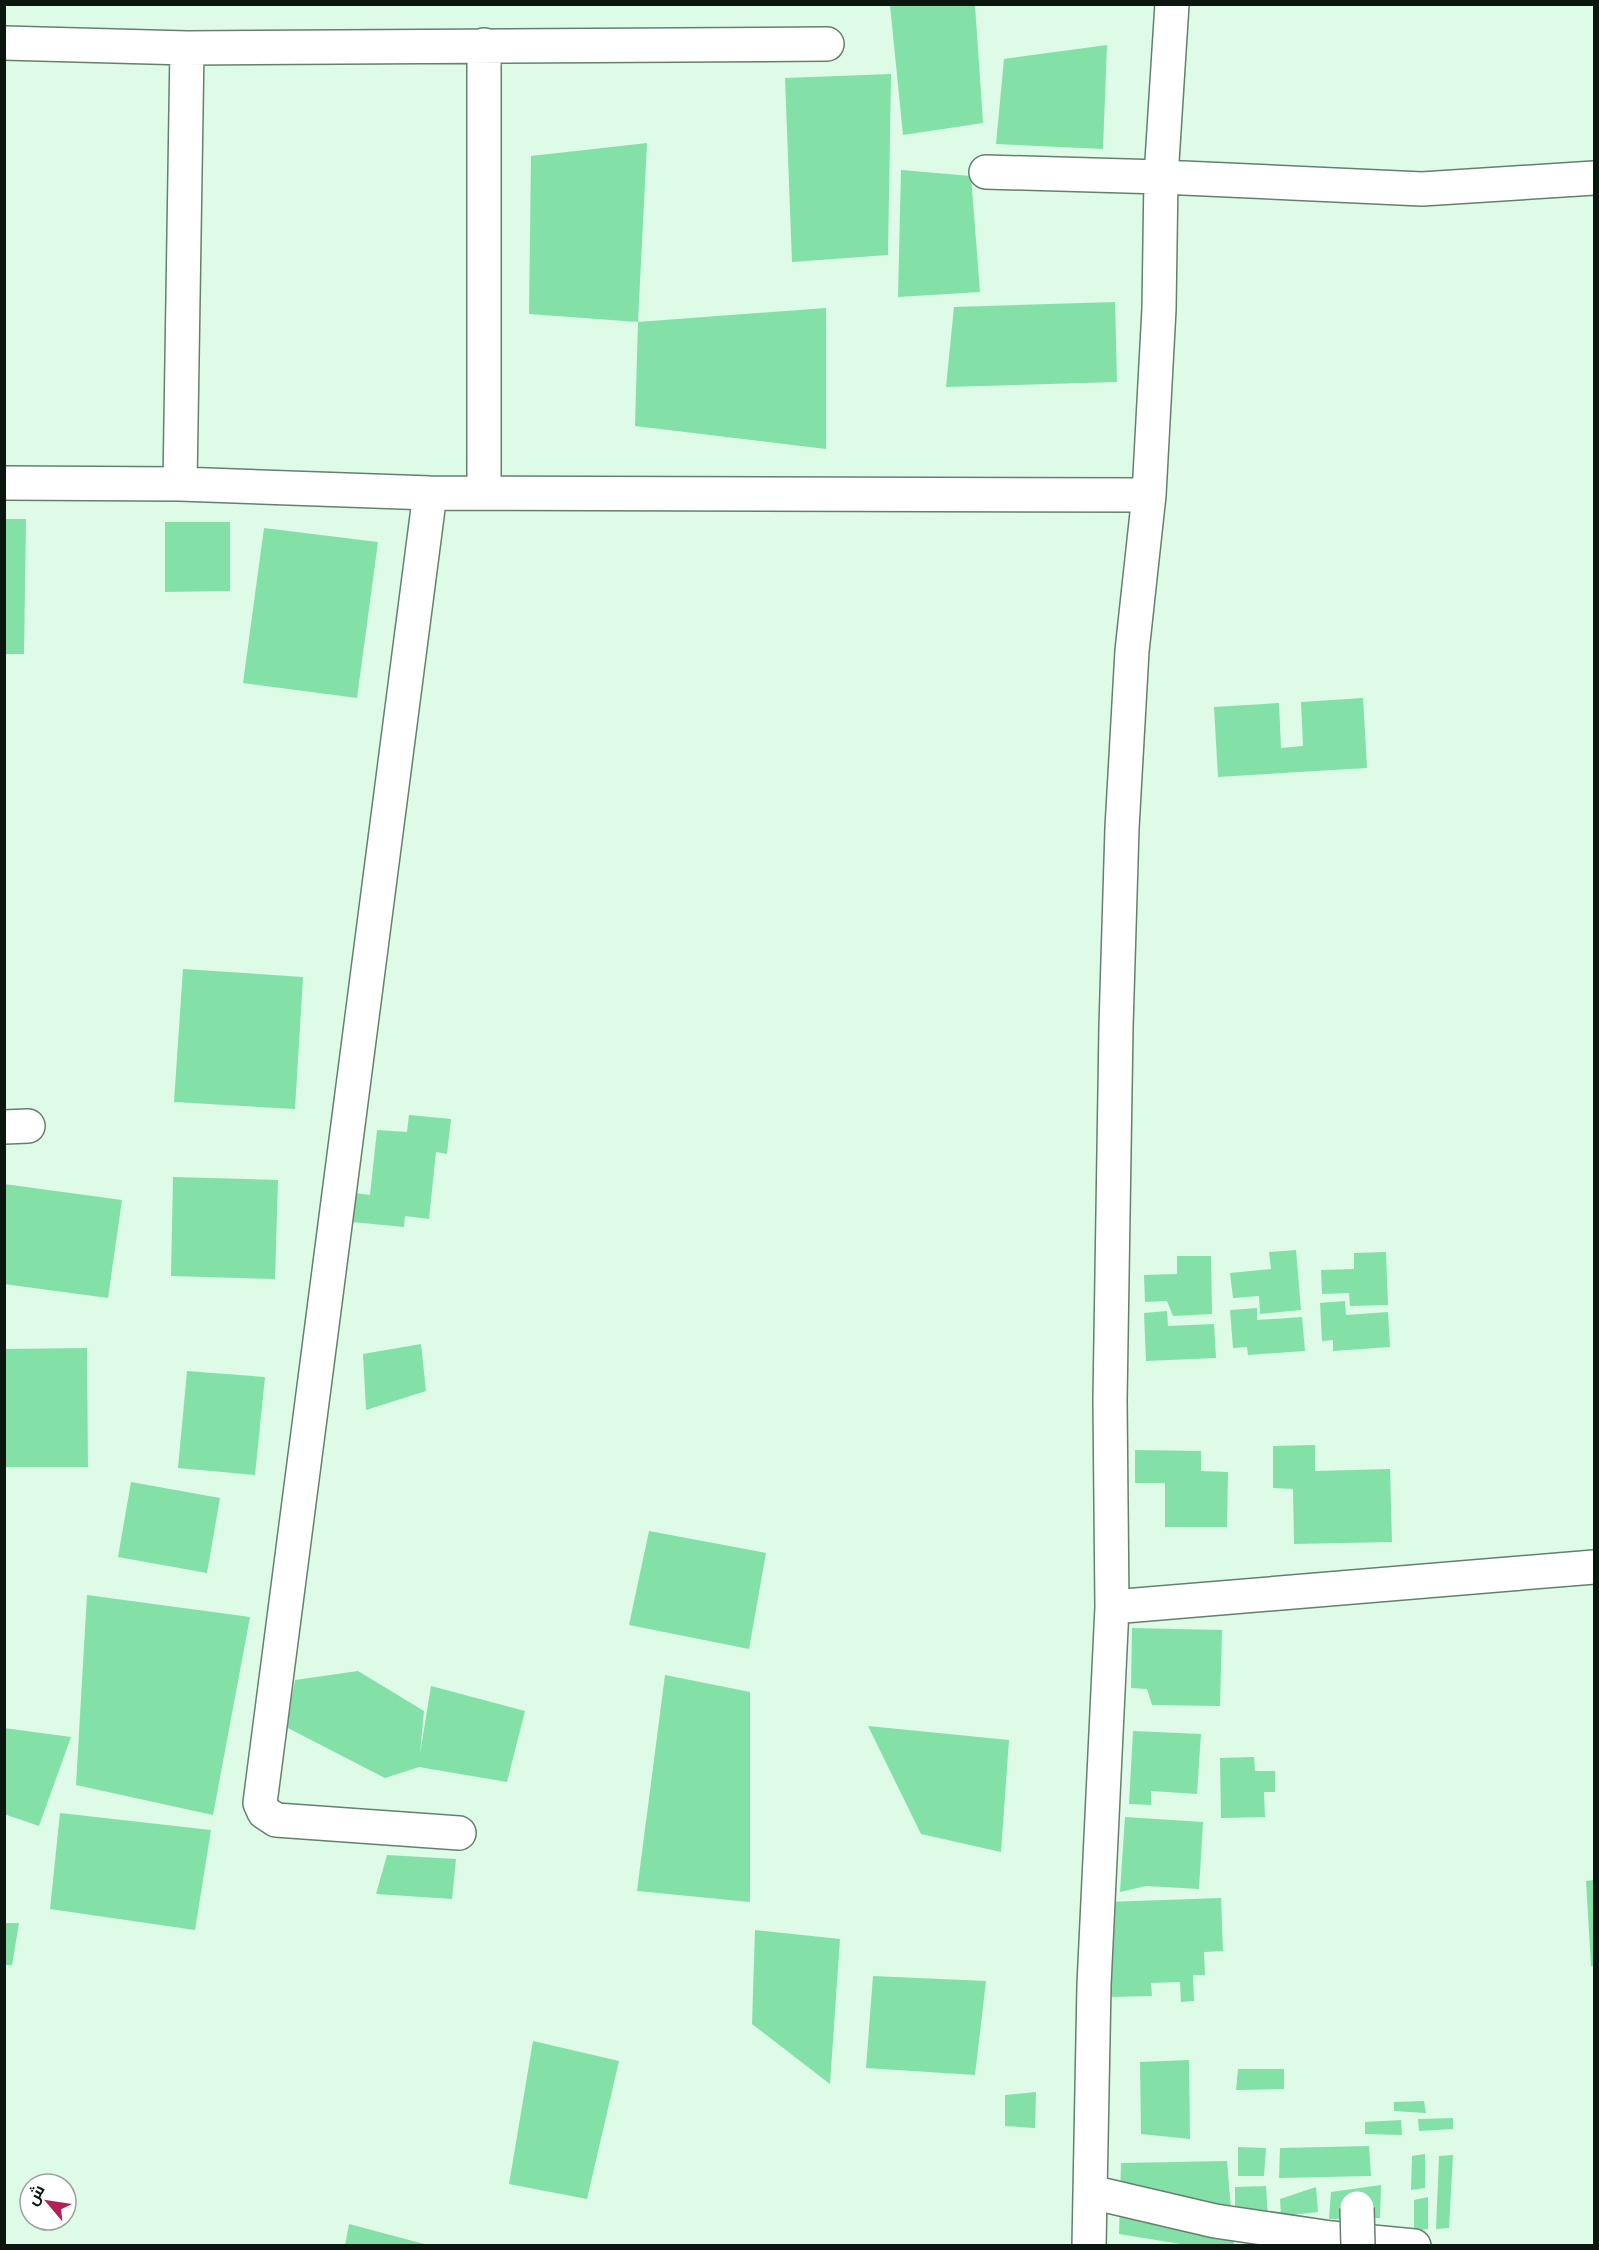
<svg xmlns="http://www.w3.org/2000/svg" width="1599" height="2250" viewBox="0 0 1599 2250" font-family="'Noto Serif',Cairo,serif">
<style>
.building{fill:#83e1a8}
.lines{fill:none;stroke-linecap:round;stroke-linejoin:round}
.minor-casing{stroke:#65806e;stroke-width:36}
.minor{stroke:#fff;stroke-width:33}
.minor-bridge-casing{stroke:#65806e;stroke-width:36;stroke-linecap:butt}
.minor-bridge{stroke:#fff;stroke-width:33}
</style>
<rect width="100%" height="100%" fill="#ddfbe7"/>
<path class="building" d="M 890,5 L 975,5 L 983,123 L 903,135 Z
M 1107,45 L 1103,149 L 996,144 L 1004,59 Z
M 891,74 L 888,255 L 792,262 L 785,78 Z
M 647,143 L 638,322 L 529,314 L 531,156 Z
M 901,170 L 971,176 L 980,292 L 898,297 Z
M 1115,302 L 1117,382 L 946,387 L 954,307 Z
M 826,308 L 826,449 L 635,426 L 638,322 Z
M 4,519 L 26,519 L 24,654 L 4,654 Z
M 165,522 L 230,522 L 230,591 L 165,592 Z
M 264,528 L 378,542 L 357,698 L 243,683 Z
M 1363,698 L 1367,768 L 1218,777 L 1214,707 L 1279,703 L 1281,748 L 1303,746 L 1301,702 Z
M 183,969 L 303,977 L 295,1109 L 174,1102 Z
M 409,1115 L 451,1119 L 447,1154 L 436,1152 L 429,1219 L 405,1216 L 404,1227 L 352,1222 L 355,1193 L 370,1195 L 377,1130 L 407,1132 Z
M 173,1177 L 278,1180 L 275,1279 L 171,1276 Z
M 4,1184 L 122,1200 L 108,1298 L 4,1284 Z
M 1296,1250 L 1301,1310 L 1260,1314 L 1259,1296 L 1233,1298 L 1230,1273 L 1271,1269 L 1269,1252 Z
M 1386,1252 L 1388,1305 L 1350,1306 L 1349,1293 L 1322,1294 L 1321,1270 L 1354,1269 L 1354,1253 Z
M 1177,1256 L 1211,1256 L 1212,1314 L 1173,1316 L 1167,1301 L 1145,1302 L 1144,1275 L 1177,1274 Z
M 1345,1301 L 1346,1315 L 1388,1312 L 1390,1347 L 1333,1351 L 1333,1340 L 1322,1341 L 1320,1303 Z
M 1257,1308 L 1257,1320 L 1302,1317 L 1305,1351 L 1248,1355 L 1247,1347 L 1233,1348 L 1230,1310 Z
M 1167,1311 L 1168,1326 L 1214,1324 L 1216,1358 L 1146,1361 L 1144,1313 Z
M 421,1344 L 426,1391 L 366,1410 L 363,1354 Z
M 87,1348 L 88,1467 L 4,1467 L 4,1349 Z
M 187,1371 L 265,1377 L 255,1475 L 178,1468 Z
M 1315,1445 L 1315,1471 L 1390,1469 L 1392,1542 L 1294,1544 L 1293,1489 L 1273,1488 L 1273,1446 Z
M 1135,1450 L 1201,1451 L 1201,1471 L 1228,1472 L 1227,1527 L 1165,1527 L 1165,1483 L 1135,1483 Z
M 131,1482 L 220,1498 L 207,1573 L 118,1557 Z
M 649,1531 L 766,1553 L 749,1649 L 629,1625 Z
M 87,1595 L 250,1617 L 213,1815 L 76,1785 Z
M 1132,1628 L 1222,1630 L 1220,1706 L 1152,1705 L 1147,1689 L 1131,1688 Z
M 358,1671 L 424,1711 L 420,1754 L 431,1686 L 525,1711 L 507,1782 L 419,1767 L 385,1778 L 286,1727 L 295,1680 Z
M 665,1675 L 750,1692 L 750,1902 L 637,1891 Z
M 868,1726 L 1009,1740 L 1001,1852 L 921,1834 Z
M 4,1728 L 71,1737 L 39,1826 L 4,1814 Z
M 1133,1731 L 1201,1734 L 1197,1794 L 1151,1791 L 1151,1805 L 1129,1804 Z
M 1254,1757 L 1255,1771 L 1275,1771 L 1275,1792 L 1264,1792 L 1265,1817 L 1221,1818 L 1220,1758 Z
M 60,1813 L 211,1830 L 195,1930 L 50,1909 Z
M 1125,1817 L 1203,1822 L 1199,1889 L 1146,1886 L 1120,1892 Z
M 387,1855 L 456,1859 L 452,1899 L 376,1894 Z
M 1594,1880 L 1594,1966 L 1591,1966 L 1586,1881 Z
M 1221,1898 L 1223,1951 L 1204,1952 L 1205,1975 L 1193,1975 L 1194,2001 L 1181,2002 L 1180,1982 L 1151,1983 L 1152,1996 L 1110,1997 L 1106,1902 Z
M 4,1923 L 19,1923 L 12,1965 L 4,1965 Z
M 755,1930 L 840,1939 L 830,2084 L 752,2024 Z
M 873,1976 L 986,1981 L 975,2075 L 866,2068 Z
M 533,2041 L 619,2061 L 587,2199 L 509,2184 Z
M 1189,2060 L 1190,2139 L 1141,2134 L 1140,2062 Z
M 1238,2069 L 1284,2069 L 1284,2089 L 1236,2090 Z
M 1036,2092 L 1035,2128 L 1005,2126 L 1005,2095 Z
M 1424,2101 L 1426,2113 L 1394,2111 L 1394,2102 Z
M 1453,2118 L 1453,2129 L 1419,2131 L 1418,2119 Z
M 1401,2120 L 1402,2135 L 1365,2134 L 1365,2122 Z
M 1369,2146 L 1371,2176 L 1279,2178 L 1280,2148 Z
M 1238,2147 L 1266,2148 L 1264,2176 L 1238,2176 Z
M 1425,2154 L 1425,2188 L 1411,2190 L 1412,2156 Z
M 1453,2155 L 1449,2228 L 1436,2229 L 1439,2156 Z
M 1227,2161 L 1234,2246 L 1193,2246 L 1119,2234 L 1121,2163 Z
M 1381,2185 L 1380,2218 L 1329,2219 L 1331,2192 Z
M 1266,2186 L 1268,2217 L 1235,2214 L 1235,2187 Z
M 1316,2187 L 1318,2212 L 1281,2216 L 1280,2199 Z
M 1428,2197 L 1428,2229 L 1414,2231 L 1414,2200 Z
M 349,2224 L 428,2245 L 428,2246 L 345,2246 Z"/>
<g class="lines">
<g class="minor-casing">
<path id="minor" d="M 4,43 L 187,48 L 827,44
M 484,45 L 484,493
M 986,172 L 1161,177 L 1422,189 L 1594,178
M 4,483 L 180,484 L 430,493 L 1149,495
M 180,484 L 187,48
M 430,493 L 260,1803 L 264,1812 L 276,1820 L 459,1833
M 4,1127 L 28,1126
M 1112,1607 L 1594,1567
M 1091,2192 L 1215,2221 L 1331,2238 L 1414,2246
M 1089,2246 L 1094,1985 L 1112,1607 L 1110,1400 L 1116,1027 L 1122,828 L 1132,651 L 1149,495 L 1159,309 L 1161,177 L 1172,4"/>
</g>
<use href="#minor" class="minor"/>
<g class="minor-bridge-casing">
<path id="minor-bridge" d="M 1357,2208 L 1358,2246"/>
</g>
<use href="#minor-bridge" class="minor-bridge"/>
</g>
<rect width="1599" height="2250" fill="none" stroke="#0b160f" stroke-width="12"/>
<g transform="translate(48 2202) rotate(299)"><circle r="28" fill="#ffffff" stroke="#9da29f" stroke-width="1.5"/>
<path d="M0-4.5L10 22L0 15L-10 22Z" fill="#b22255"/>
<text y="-9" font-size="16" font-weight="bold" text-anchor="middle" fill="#0b160f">ش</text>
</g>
</svg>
